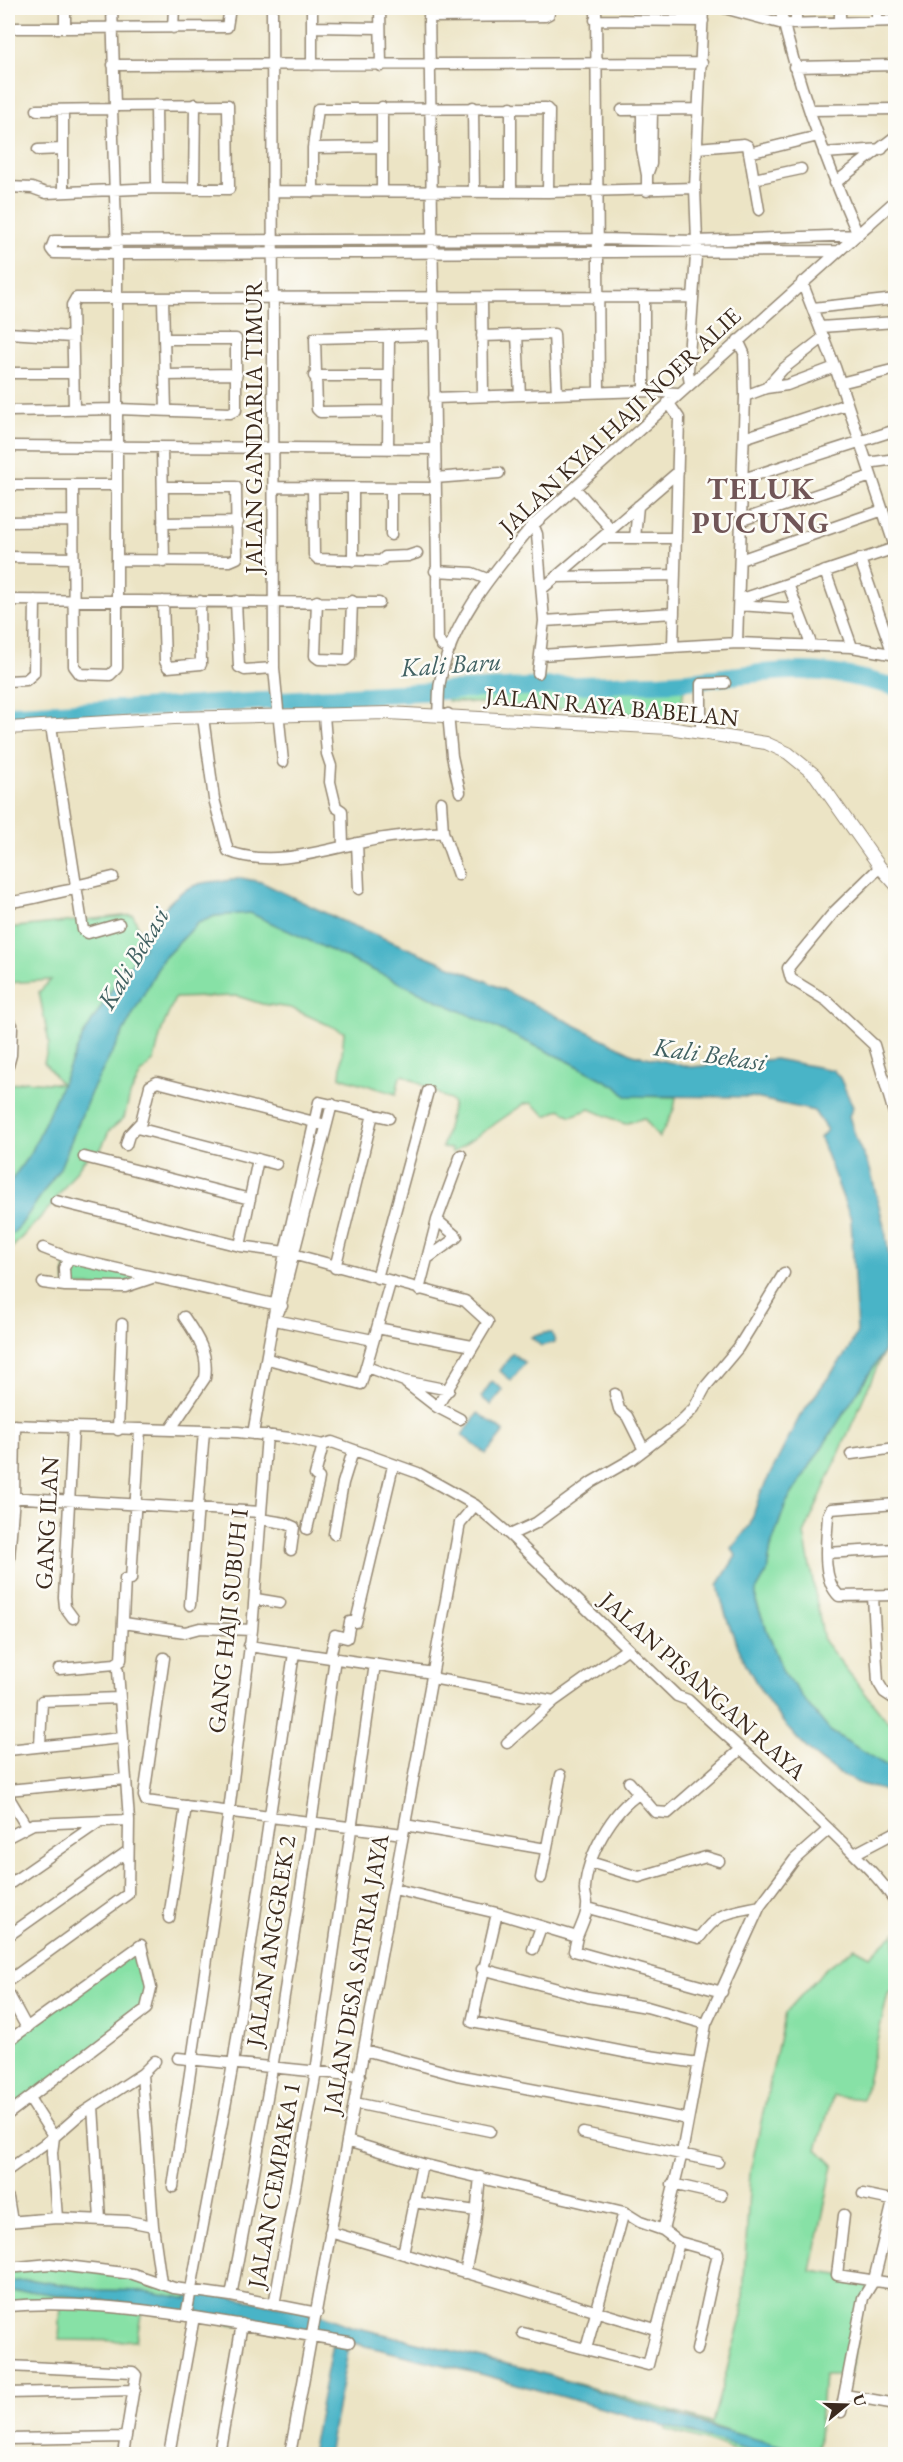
<svg xmlns="http://www.w3.org/2000/svg" width="903" height="2462" viewBox="0 0 903 2462" font-family="'EB Garamond',serif">
<style>
.green{fill:#87e1a6;stroke:#618662;stroke-width:1.5}
.water{fill:#49b4c7;stroke:#426f72;stroke-width:1.5}
.lines{fill:none;stroke-linecap:round;stroke-linejoin:round}
.river{stroke:#49b4c7;stroke-width:18}
.minor-casing{stroke:#948772;stroke-width:13}
.major-casing{stroke:#948772;stroke-width:14}
.minor{stroke:#fff;stroke-width:10}
.major{stroke:#fff;stroke-width:12}
.labels{text-anchor:middle;stroke-width:5;stroke-linejoin:round;paint-order:stroke}
.street-label{font-size:24px;fill:#3b2a1e;stroke:#fdfcf7}
.water-label{font-size:26px;font-style:italic;fill:#416162;stroke:#fdfcf7}
.district-label{font-size:30px;font-weight:bold;letter-spacing:1.5px;fill:#715657;stroke:#fdfcf7}
</style>
<rect width="100%" height="100%" fill="#fdfcf7"/>
<filter id="ink" filterUnits="userSpaceOnUse"><feTurbulence type="fractalNoise" baseFrequency=".0167" numOctaves="2"/><feDisplacementMap in="SourceGraphic" scale="12" xChannelSelector="R" yChannelSelector="G"/><feConvolveMatrix kernelMatrix="1 2 1 2 8 2 1 2 1" color-interpolation-filters="sRGB"/></filter>
<filter id="wash" filterUnits="userSpaceOnUse"><feTurbulence type="fractalNoise" baseFrequency=".008" numOctaves="4" result="noise"/><feDisplacementMap in="SourceGraphic" scale="24" xChannelSelector="R" yChannelSelector="G"/><feGaussianBlur stdDeviation="1.35" result="paint"/><feColorMatrix in="noise" values="0 0 0 0 0 0 0 0 0 0 0 0 0 0 0 0 0 1.4 0 .05"/><feComposite in="paint" operator="in"/></filter>
<g filter="url(#wash)">
<rect width="100%" height="100%" fill="#ece4c5"/>
<path class="green" d="M 684,688 L 680,717 L 448,701 L 449,693 Z
M 250,912 L 570,1062 L 616,1086 L 626,1096 L 676,1097 L 674,1109 L 659,1138 L 644,1118 L 625,1124 L 590,1109 L 571,1116 L 560,1109 L 547,1116 L 531,1103 L 524,1104 L 452,1153 L 451,1149 L 442,1148 L 453,1104 L 450,1100 L 404,1075 L 400,1076 L 396,1094 L 340,1077 L 344,1032 L 291,1008 L 262,1004 L 237,996 L 175,998 L 162,1029 L 154,1060 L 141,1074 L 130,1095 L 124,1118 L 109,1131 L 100,1151 L 93,1152 L 84,1160 L 51,1206 L 8,1252 L 8,1238 L 20,1226 L 60,1168 L 91,1092 L 162,960 L 198,923 L 215,916 Z
M 133,915 L 143,937 L 144,947 L 116,983 L 83,1036 L 32,1151 L 8,1185 L 8,1085 L 25,1081 L 61,1084 L 44,1062 L 49,1043 L 39,992 L 51,980 L 8,983 L 8,928 Z
M 65,1262 L 154,1277 L 125,1287 L 65,1286 Z
M 884,1351 L 804,1534 L 824,1641 L 888,1722 L 895,1723 L 895,1771 L 830,1731 L 810,1707 L 783,1672 L 756,1602 L 755,1591 L 767,1572 L 771,1546 L 786,1503 Z
M 895,1933 L 895,1987 L 888,1994 L 863,2099 L 833,2096 L 817,2149 L 833,2165 L 811,2271 L 874,2280 L 863,2298 L 850,2375 L 824,2375 L 818,2450 L 834,2454 C 776,2454 724,2427 670,2412 L 747,2449 L 773,2454 L 744,2454 L 722,2446 L 666,2430 L 666,2426 L 492,2377 L 346,2341 L 142,2311 L 136,2341 L 59,2340 L 61,2304 L 8,2306 L 8,2292 L 30,2291 L 162,2309 L 189,2299 L 144,2291 L 98,2290 L 32,2280 L 8,2282 L 8,2268 L 50,2264 L 317,2313 L 350,2326 L 531,2370 L 712,2423 L 742,2315 L 750,2172 L 785,2013 L 826,1968 L 855,1948 L 870,1956 Z
M 139,1945 L 151,1988 L 146,2009 L 8,2114 L 8,2041 Z"/>
<path class="water" d="M 241,878 L 261,882 L 340,920 L 484,980 L 633,1054 L 691,1067 L 775,1059 L 833,1070 L 840,1078 L 853,1107 L 849,1116 L 857,1142 L 870,1169 L 885,1230 L 891,1270 L 884,1351 L 786,1503 L 771,1546 L 767,1572 L 756,1591 L 756,1602 L 783,1672 L 810,1707 L 830,1731 L 895,1771 L 895,1793 C 883,1790 868,1787 856,1782 C 786,1751 732,1656 718,1585 L 736,1556 L 732,1548 L 750,1525 L 760,1494 L 800,1416 L 847,1352 L 857,1332 L 851,1219 L 820,1138 L 827,1130 L 814,1111 L 751,1097 L 626,1096 L 616,1086 L 570,1062 L 250,913 L 215,916 L 198,923 L 162,960 L 91,1092 L 60,1168 L 20,1226 L 8,1238 L 8,1185 L 32,1151 L 83,1036 L 116,983 L 144,947 L 143,937 C 160,913 177,885 209,882 C 222,880 229,882 241,878 Z
M 545,1333 L 552,1333 L 555,1342 L 541,1346 L 531,1337 Z
M 512,1353 L 525,1363 L 511,1381 L 500,1371 Z
M 492,1381 L 503,1390 L 491,1405 L 481,1397 Z
M 478,1413 L 504,1432 L 486,1454 L 462,1435 Z
M 32,2280 L 98,2290 L 144,2291 L 188,2299 L 191,2290 L 317,2313 L 350,2326 L 531,2370 L 718,2429 L 812,2454 L 773,2454 L 747,2449 L 492,2377 L 350,2342 L 328,2454 L 311,2454 L 333,2339 L 162,2309 L 30,2291 L 8,2292 L 8,2282 Z"/>
<g class="lines">
<path class="river" d="M 8,714 C 224,706 440,687 657,683 C 704,682 750,671 797,671 C 830,670 864,679 896,687"/>
</g>
</g>
<g filter="url(#ink)">
<g class="lines">
<g class="minor-casing">
<path id="minor" d="M 65,8 L 65,28 L 227,27 L 230,8
M 272,8 L 274,668 L 283,762
M 312,8 L 312,65
M 380,8 L 381,66
M 429,8 L 438,639 L 442,646 L 450,649
M 596,8 L 599,392
M 683,8 L 683,21
M 724,8 L 783,24 L 896,21
M 780,8 C 798,86 826,162 858,235 L 697,241 L 598,239 L 54,241 L 51,249 L 54,253 L 117,254 L 839,251
M 796,8 L 796,24
M 840,8 L 840,22
M 429,17 L 545,16 L 549,14 L 549,8
M 595,20 L 703,21
M 877,21 L 877,8
M 312,27 L 380,28
M 8,28 L 65,28
M 173,28 L 174,8
M 113,65 L 702,63
M 794,67 L 896,65
M 115,106 L 228,105 L 229,189 L 157,188 L 156,105
M 382,107 L 382,190
M 473,107 L 474,191
M 37,110 L 112,109
M 622,110 L 698,109
M 642,110 L 642,149 L 647,175
M 810,110 L 896,109
M 313,148 L 382,147
M 697,148 L 744,144 L 748,146 L 759,210
M 38,150 L 63,149
M 749,153 L 818,136
M 824,153 L 882,149
M 754,179 L 801,169
M 835,183 L 896,136
M 8,187 L 32,188 L 46,193 L 157,188
M 194,189 L 195,104
M 274,191 L 548,192 L 695,188
M 511,191 L 511,107
M 647,191 L 647,175 L 651,164 L 652,110
M 63,192 L 63,112
M 313,192 L 313,148 L 318,109 L 546,108 L 549,111 L 548,192
M 802,282 L 835,367 L 896,550
M 644,298 L 644,391
M 482,299 L 483,396
M 163,300 L 166,410
M 813,308 L 896,299
M 820,327 L 896,322
M 8,333 L 72,337
M 517,335 L 520,395
M 482,336 L 554,334 L 557,394
M 8,373 L 73,373
M 165,375 L 237,374
M 314,376 L 388,376
M 840,383 L 896,369
M 690,384 L 688,371 L 697,241 L 695,188 L 703,8
M 766,388 L 787,385 L 835,367
M 745,396 L 766,388 L 783,369 L 824,337
M 434,398 L 644,391 L 677,393
M 668,402 L 679,418 L 673,647
M 74,409 L 72,305 L 76,298 L 691,297
M 8,411 L 117,409 L 230,413 L 236,410 L 236,339 L 164,339
M 388,411 L 320,412 L 317,409 L 315,338 L 433,335
M 744,438 L 847,404
M 8,446 L 435,449
M 162,448 L 164,562
M 388,449 L 389,336
M 867,463 L 896,459
M 435,478 L 499,473
M 743,479 L 896,430
M 8,485 L 117,485
M 73,485 L 74,666 L 80,674 L 110,675 L 117,668 L 117,254 L 112,109 L 115,106 L 112,8
M 274,487 L 435,488
M 313,487 L 314,555 L 318,559 L 381,561 L 385,557 L 408,556 L 417,553
M 353,488 L 353,561
M 391,488 L 391,535
M 575,488 L 611,529
M 742,520 L 871,476
M 8,522 L 73,521
M 163,523 L 238,522
M 533,524 L 537,534 L 544,621 L 540,655 L 737,643 L 852,647 L 896,655
M 601,538 L 676,538
M 635,538 L 638,506
M 8,557 L 73,558
M 860,559 L 893,654
M 117,560 L 230,561 L 237,558 L 236,487 L 163,487
M 740,560 L 883,510
M 435,571 L 472,573 L 487,579
M 825,571 L 852,647
M 556,577 L 675,575
M 788,584 L 812,646
M 542,589 L 678,472
M 8,600 L 379,603
M 739,600 L 895,548
M 163,601 L 165,661 L 168,667 L 201,664 L 200,601
M 236,601 L 239,667 L 245,670 L 274,668
M 317,601 L 315,656 L 319,659 L 346,660 L 350,656 L 352,601
M 739,605 L 798,609
M 544,621 L 674,613
M 737,643 L 745,396 L 744,353 L 738,340
M 538,673 L 540,655
M 8,681 L 26,680 L 34,673 L 35,600
M 448,714 L 452,756 L 460,792
M 324,715 L 327,754 L 331,766 L 330,782 L 336,807 L 342,811 L 343,846
M 438,715 C 439,704 438,692 440,682 C 451,621 493,573 531,527 L 896,200
M 203,717 L 214,799 L 228,851 C 273,870 333,847 378,839 C 400,835 422,834 443,832
M 51,726 L 83,930 L 88,933 L 119,924
M 701,733 L 701,684 L 725,683
M 441,802 L 443,832 L 458,875
M 357,843 L 359,889
M 880,867 L 835,911 L 788,968 L 791,979 L 827,1001 L 874,1045 L 896,1120
M 75,886 L 113,877
M 8,902 C 32,901 52,892 76,889
M 8,1066 L 11,1055 L 12,1025
M 137,1128 L 276,1164
M 126,1145 L 129,1135 L 141,1122 L 150,1086 L 157,1082 L 326,1125
M 84,1157 L 250,1199
M 56,1201 L 240,1246 L 285,1252 L 465,1301 L 488,1322 L 437,1407
M 240,1246 L 258,1159
M 43,1248 L 69,1258 L 282,1306
M 69,1258 L 64,1268 L 65,1286 L 125,1287 L 152,1278
M 428,1258 L 457,1237 L 437,1220
M 335,1268 L 373,1114
M 377,1278 L 428,1091
M 43,1283 L 65,1286
M 419,1290 L 437,1220 L 461,1155
M 279,1311 L 332,1104
M 275,1320 L 373,1340
M 377,1328 L 472,1346
M 268,1359 L 361,1384 L 390,1283
M 367,1367 L 404,1381 L 449,1390
M 406,1383 L 437,1407 L 460,1419
M 615,1394 L 619,1409 L 627,1416 L 644,1450
M 8,1425 L 238,1432 L 290,1438 L 323,1445 L 332,1442 L 418,1473 L 475,1505 L 510,1535 L 677,1696 L 688,1700 C 738,1748 792,1792 841,1841 C 860,1860 882,1880 896,1903
M 118,1430 L 122,1324
M 170,1430 L 205,1378 C 209,1353 197,1336 184,1317
M 253,1434 L 285,1252 L 319,1102 L 389,1118
M 851,1454 L 896,1448
M 8,1497 L 261,1512
M 896,1504 L 831,1509 L 828,1515 C 827,1538 820,1578 839,1596 L 896,1595
M 260,1519 L 285,1523 L 294,1527 L 291,1550
M 307,1529 L 318,1484 L 319,1478 L 315,1475 L 323,1445
M 334,1534 L 343,1483 L 353,1451
M 510,1535 L 536,1523 L 592,1482 L 632,1459 L 679,1423 L 694,1408 L 706,1386 L 738,1348 L 784,1273
M 826,1553 L 896,1549
M 8,1570 L 14,1497 L 15,1425
M 873,1597 L 878,1682 L 884,1692 L 896,1700
M 256,1599 L 280,1603
M 190,1605 L 204,1431
M 73,1618 L 65,1607 L 64,1597 L 73,1429
M 124,1623 L 185,1632 L 200,1628 L 252,1630
M 249,1646 L 433,1673
M 164,1658 L 144,1796 L 146,1801 L 403,1834
M 330,1658 L 335,1635 L 347,1638 L 350,1622 L 356,1622 L 393,1466
M 59,1669 L 115,1664 L 121,1660 L 125,1579 L 131,1579 L 140,1430
M 432,1678 L 554,1701
M 507,1743 L 554,1701 L 627,1649
M 40,1746 L 42,1701 L 118,1698
M 8,1750 L 121,1738
M 629,1782 L 655,1812 L 668,1813 L 740,1750
M 8,1790 L 125,1779
M 8,1796 L 26,1826
M 405,1825 L 546,1849
M 8,1837 L 33,1824 L 129,1820
M 854,1854 L 896,1832
M 593,1863 L 639,1877 L 706,1857 L 719,1861
M 541,1878 L 561,1775
M 8,1885 L 99,1822
M 394,1889 L 497,1913 L 577,1937 L 574,1951 L 722,1992
M 588,1908 L 699,1938 C 718,1911 731,1912 760,1906
M 497,1913 L 472,2022 L 629,2053 L 698,2063
M 169,1918 L 186,1806
M 8,1936 L 128,1851
M 577,1937 C 580,1928 587,1916 587,1906 C 588,1900 584,1894 585,1888 C 587,1856 612,1811 639,1794
M 533,1949 L 541,1927
M 482,1969 L 588,1997 L 647,2007 L 706,2024
M 8,1981 L 128,1894 L 129,1820 L 118,1671
M 8,1993 L 27,2028
M 8,2041 L 141,1945 L 151,1988 L 146,2009 L 8,2114
M 364,2050 L 457,2075 L 688,2119
M 178,2058 L 360,2076
M 142,2074 L 153,2226 L 161,2283
M 29,2098 L 54,2137 L 52,2153 L 57,2218 L 128,2221 L 153,2226
M 355,2103 L 490,2131
M 93,2106 L 100,2219
M 583,2133 L 718,2162
M 347,2141 L 422,2164 L 624,2212 L 640,2222 L 663,2230 L 679,2242 L 718,2253 L 697,2350
M 8,2170 L 54,2137 L 78,2116 L 142,2074 L 155,2061
M 672,2184 L 721,2195
M 173,2187 L 229,1811 L 252,1630 L 267,1435
M 863,2194 L 896,2201
M 8,2198 L 12,2221
M 413,2202 L 476,2211
M 844,2215 L 837,2275 L 896,2284
M 8,2222 L 57,2218
M 663,2230 L 682,2153 L 706,2024 L 760,1906 L 795,1859 L 829,1829
M 330,2232 L 655,2329
M 403,2254 L 422,2164
M 8,2268 L 50,2264 L 133,2274 L 174,2288 L 231,2296 L 317,2313
M 465,2273 L 475,2225 L 480,2177
M 231,2296 C 272,2084 305,1871 335,1658
M 274,2305 L 316,2072 L 375,1664
M 8,2306 C 70,2301 132,2308 194,2317 L 169,2454
M 186,2316 L 233,2064 L 294,1653
M 194,2317 L 349,2342
M 523,2333 L 648,2365 L 679,2242
M 586,2349 L 624,2212
M 8,2366 L 133,2372 L 136,2375 L 123,2454
M 8,2393 L 135,2390
M 845,2395 L 896,2404
M 841,2412 L 863,2298 L 874,2280 L 896,2189
M 8,2439 L 126,2437
M 219,2454 L 242,2324
M 290,2454 L 458,1534 L 460,1523 L 475,1505"/>
</g>
<g class="major-casing">
<path id="major" d="M 8,728 L 174,718 L 388,713 L 669,728 L 766,743 L 788,753 L 815,775 L 880,867 L 896,885"/>
</g>
<use href="#minor" class="minor"/>
<use href="#major" class="major"/>
</g>
</g>
<g class="labels">
<g class="street-label">
<text transform="translate(620 421) rotate(-43)" y="8">JALAN KYAI HAJI NOER ALIE</text>
<text transform="translate(254 427) rotate(-90)" y="8">JALAN GANDARIA TIMUR</text>
<text transform="translate(612 707) rotate(5)" y="8">JALAN RAYA BABELAN</text>
<text transform="translate(47 1523) rotate(-87)" y="8">GANG ILAN</text>
<text transform="translate(228 1621) rotate(-84)" y="8">GANG HAJI SUBUH I</text>
<text transform="translate(703 1686) rotate(42)" y="8">JALAN PISANGAN RAYA</text>
<text transform="translate(271 1941) rotate(-81)" y="8">JALAN ANGGREK 2</text>
<text transform="translate(356 1974) rotate(-80)" y="8">JALAN DESA SATRIA JAYA</text>
<text transform="translate(274 2185) rotate(-80)" y="8">JALAN CEMPAKA 1</text>
</g>
<g class="water-label">
<text transform="translate(451 664) rotate(-4)" y="9">Kali Baru</text>
<text transform="translate(133 958) rotate(-59)" y="9">Kali Bekasi</text>
<text transform="translate(710 1054) rotate(8)" y="9">Kali Bekasi</text>
</g>
<g class="district-label">
<text x="761" y="499">TELUK<tspan x="761" dy="34">PUCUNG</tspan></text>
</g>
</g>
<rect width="903" height="2462" fill="none" stroke="#fdfcf7" stroke-width="30"/>
<g transform="translate(846 2405) rotate(71)" stroke="#fdfcf7" stroke-width="4.5" paint-order="stroke">
<path d="M0-4.5L10 22L0 15L-10 22Z" fill="#3b2a1e"/>
<text y="-9" font-size="16" font-weight="bold" text-anchor="middle" fill="#3b2a1e">U</text>
</g>
</svg>
